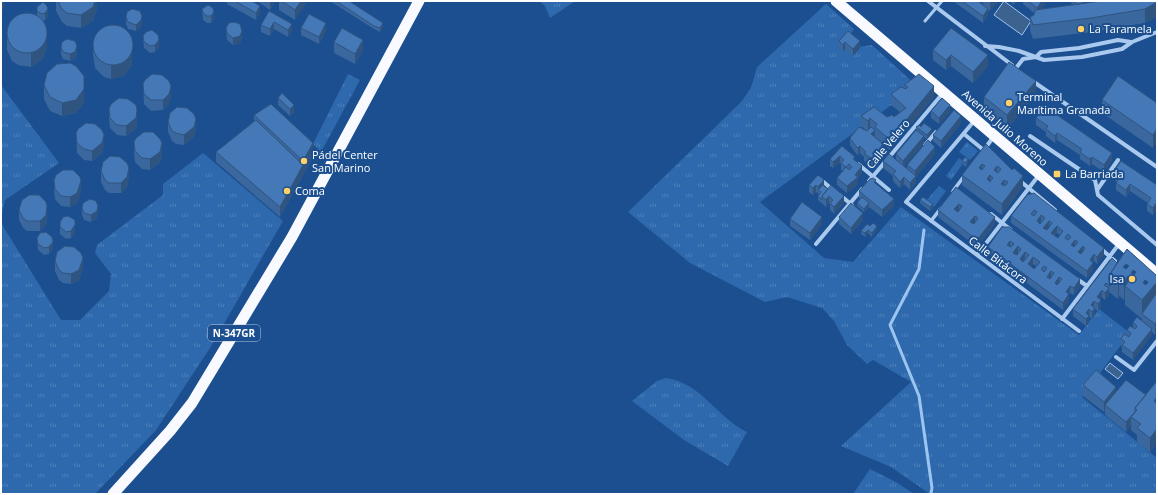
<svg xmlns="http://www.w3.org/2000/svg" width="1158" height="495" viewBox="0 0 1158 495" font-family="'Open Sans',sans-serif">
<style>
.grass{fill:url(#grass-tufts)}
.water{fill:#3c6290;stroke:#9cc4f0}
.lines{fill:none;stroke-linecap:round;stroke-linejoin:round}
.stream{stroke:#9cc4f0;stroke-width:3}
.service{stroke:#a9c9ee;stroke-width:3}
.pedestrian{stroke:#a9c9ee;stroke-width:3.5}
.minor{stroke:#a9c9ee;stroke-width:4}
.trunk{stroke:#f8faff;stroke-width:11}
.wall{fill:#3a679d;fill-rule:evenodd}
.shaded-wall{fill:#305480}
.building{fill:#4478b7;stroke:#305480;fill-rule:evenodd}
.poi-dot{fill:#ffd166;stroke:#1b4f8f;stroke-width:1.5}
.labels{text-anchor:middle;stroke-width:4;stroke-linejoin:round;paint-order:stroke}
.shield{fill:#1b4f8f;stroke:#bbcadd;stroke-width:1}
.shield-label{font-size:10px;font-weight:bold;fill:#fff}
.poi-label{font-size:11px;fill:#fff;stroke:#1b4f8f;text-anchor:start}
.street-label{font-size:11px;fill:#fff;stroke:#1b4f8f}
</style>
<defs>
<pattern id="grass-tufts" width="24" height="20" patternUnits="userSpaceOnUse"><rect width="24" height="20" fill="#2e69ad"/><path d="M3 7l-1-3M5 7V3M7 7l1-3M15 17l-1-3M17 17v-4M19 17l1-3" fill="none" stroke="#4d80b9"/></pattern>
</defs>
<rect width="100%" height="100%" fill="#1b4f8f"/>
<path class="grass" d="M 539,1 L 575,1 L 550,18 L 545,6 Z
M 826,4 L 854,29 L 848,38 L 843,52 L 845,49 L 872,45 L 917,86 L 760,202 L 824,258 L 853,262 L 901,207 L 1079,335 L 1099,309 L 1130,333 L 1082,397 L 1157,458 L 1157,494 L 930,494 L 891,467 L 841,446 L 911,382 L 873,360 L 867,364 L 847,345 L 834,321 L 822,308 L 787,297 L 765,302 L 690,263 L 628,212 L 741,102 L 751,88 L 757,67 Z
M 348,74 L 360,80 L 321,152 L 313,144 Z
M 1,85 L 59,163 L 5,200 L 1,217 Z
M 967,142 L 978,151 L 970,160 L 959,152 Z
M 203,153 L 283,221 L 210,348 L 156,430 L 95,494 L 1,494 L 1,223 L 61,320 L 80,320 L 109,291 L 111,274 L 95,253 L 97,245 L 163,195 L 163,184 Z
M 959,158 L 963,161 L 961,164 L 962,165 L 951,180 L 946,176 Z
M 939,186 L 946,191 L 934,207 L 926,201 Z
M 666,378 C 702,383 717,418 747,432 L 728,466 L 684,440 L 632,401 L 657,381 Z
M 870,469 L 896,482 L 914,494 L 853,494 Z"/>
<path class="water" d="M 1004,1 L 1031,21 L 1022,35 L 994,15 Z
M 1110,363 L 1123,373 L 1118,379 L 1105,369 Z"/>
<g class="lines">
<path class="stream" d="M 924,230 L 919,269 L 890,325 L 919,396 L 932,488 L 931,493"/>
<path class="service" d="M 925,21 L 942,1"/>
<path class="pedestrian" d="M 953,191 L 965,175
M 931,221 L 941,208"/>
<path class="minor" d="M 928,1 L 1012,65
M 985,46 L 999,47 L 1019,51 L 1044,60 L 1082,57 L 1122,49 L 1132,42 L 1157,32
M 1016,68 L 1023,59 L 1036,57 L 1041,52 L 1079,48 L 1118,40 L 1131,42
M 1031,80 L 1157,167
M 975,120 L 906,202 L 1079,331
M 964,134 L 986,152
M 1030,136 L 1095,180 L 1098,195 L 1157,245
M 925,145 L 936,132
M 984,150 L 994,136
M 858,164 L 889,190
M 820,179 L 833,190
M 1019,180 L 1055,210
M 869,181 L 943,93
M 1097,190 L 1118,160
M 840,195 L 852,205
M 991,214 L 1011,230
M 816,244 L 862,189
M 1100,248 L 1115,261
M 977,255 L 1039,175
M 1077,279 L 1087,286
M 1062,319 L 1119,244
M 1116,357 L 1134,370 L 1157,341"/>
<path class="trunk" d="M 836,1 L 1157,274
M 113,494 L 170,431 L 192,403 L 292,237 L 419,1"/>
</g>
<path class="wall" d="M 56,1 L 97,1 L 97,8 L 93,21 L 81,28 L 67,26 L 62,22 L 56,11 Z
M 227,1 L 252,1 L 260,13 L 256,20 L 227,4 Z
M 257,1 L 275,1 L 275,2 L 270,10 Z
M 279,1 L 307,1 L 295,20 L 279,10 Z
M 330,1 L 349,1 L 383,27 L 380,32 L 374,29 Z
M 953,1 L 978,1 L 983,5 L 983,1 L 998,1 L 990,11 L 988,10 L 988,15 L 983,23 Z
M 1009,1 L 1017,1 L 1014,5 Z
M 1023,1 L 1047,1 L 1041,9 L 1074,5 L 1069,1 L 1083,1 L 1083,4 L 1157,1 L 1157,16 L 1145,23 L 1091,32 L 1033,39 L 1030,30 L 1030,17 L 1034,15 L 1034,13 L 1023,4 Z
M 43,2 L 48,16 L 45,20 L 43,21 L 47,46 L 43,59 L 31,67 L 18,65 L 12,61 L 7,50 L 7,36 L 37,16 L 37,7 Z
M 208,5 L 214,19 L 211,23 L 207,23 L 203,20 L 202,9 Z
M 269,11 L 292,31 L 288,37 L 274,29 L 270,36 L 261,32 L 261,25 Z
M 126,17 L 142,23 L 141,27 L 136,31 L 128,29 L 126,24 Z
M 226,28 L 242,38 L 240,43 L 233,45 L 227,40 Z
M 301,28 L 326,30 L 319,44 L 301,35 Z
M 848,31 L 860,48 L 853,56 L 845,49 L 843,52 L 839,48 L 839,41 Z
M 143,36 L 159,47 L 155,52 L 150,53 L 144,48 Z
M 93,41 L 132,65 L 124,76 L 111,79 L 104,77 L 95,68 L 93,55 Z
M 334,42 L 363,50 L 355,64 L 334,53 Z
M 61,47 L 77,53 L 75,59 L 70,61 L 63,59 L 61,54 Z
M 933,50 L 988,66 L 973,83 L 951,66 L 946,70 L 933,60 Z
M 1157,63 L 1157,75 L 1156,75 L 1156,64 Z
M 143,84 L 171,96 L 169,104 L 163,110 L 151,111 L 144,104 Z
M 44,85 L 84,103 L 76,113 L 62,116 L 50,111 L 44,99 Z
M 904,85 L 934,97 L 890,150 L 883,144 L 884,156 L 875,167 L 864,161 L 864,157 L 860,153 L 858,155 L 855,152 L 850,145 L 850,138 L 867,131 L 861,126 L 861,116 L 894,117 L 900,112 L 891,105 L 891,94 L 904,88 Z
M 1036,95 L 1007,129 L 984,110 L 984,97 Z
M 278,98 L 294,112 L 290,116 L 278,105 Z
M 1102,100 L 1157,103 L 1153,148 L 1102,113 Z
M 109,109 L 137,120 L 136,129 L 126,136 L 117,135 L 110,128 L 109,119 Z
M 931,111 L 950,112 L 939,124 L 931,118 Z
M 254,115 L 313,157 L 280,217 L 216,162 L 216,152 L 254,121 Z
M 1036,118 L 1112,160 L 1104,172 L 1092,164 L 1090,166 L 1080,159 L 1080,155 L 1057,140 L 1055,143 L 1046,136 L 1046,132 L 1036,125 Z
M 168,122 L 196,129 L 194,137 L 184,145 L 176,144 L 172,141 L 168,132 Z
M 961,123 L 941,148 L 933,141 L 933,135 Z
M 916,127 L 921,127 L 932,133 L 927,139 L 924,137 L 924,143 L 904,166 L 907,169 L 907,165 L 935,154 L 916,177 L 916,183 L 910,190 L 904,184 L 900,188 L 893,181 L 893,176 L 883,168 L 883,161 L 896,159 L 896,154 L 916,130 Z
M 76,133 L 104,145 L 102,153 L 92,161 L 84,160 L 77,153 Z
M 134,142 L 162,154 L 160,162 L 150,170 L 142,169 L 135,162 L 134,152 Z
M 986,144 L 1012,170 L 1023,186 L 1002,215 L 962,185 L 962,175 Z
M 842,146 L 855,160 L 862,173 L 858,178 L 858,184 L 847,193 L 837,185 L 837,178 L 843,171 L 841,170 L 841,164 L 840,163 L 833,168 L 830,166 L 830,159 Z
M 962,161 L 968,163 L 966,167 L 962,164 Z
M 101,171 L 129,178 L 127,187 L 121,193 L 109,193 L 105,190 L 101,182 Z
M 1113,172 L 1157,185 L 1157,209 L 1153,215 L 1147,211 L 1147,204 L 1148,203 L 1130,191 L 1126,197 L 1116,190 L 1116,183 L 1117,182 L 1113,179 Z
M 818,175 L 824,186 L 844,203 L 834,214 L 830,210 L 830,204 L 829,203 L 826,207 L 818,200 L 818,196 L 819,194 L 816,192 L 813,195 L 809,192 L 809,185 Z
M 54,180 L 81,191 L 77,203 L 70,207 L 61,206 L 55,199 L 54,190 Z
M 876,184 L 894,206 L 882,217 L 869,207 L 864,212 L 857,206 L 857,203 L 860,199 L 859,198 L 859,191 Z
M 956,187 L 995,224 L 977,247 L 938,217 L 938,210 Z
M 1027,195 L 1104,255 L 1097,264 L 1094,261 L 1093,263 L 1093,270 L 1087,278 L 1011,223 L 1011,216 ZM 1057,233 L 1060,235 L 1058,238 L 1055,236 Z
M 920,200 L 933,208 L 930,211 L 920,203 Z
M 82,208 L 98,213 L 97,218 L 91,222 L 84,220 L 82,215 Z
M 19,210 L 47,216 L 46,225 L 40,231 L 27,231 L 23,228 L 19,220 Z
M 839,217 L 863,220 L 851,234 L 839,224 Z
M 790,219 L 822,224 L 810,240 L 790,226 Z
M 60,222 L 75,232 L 71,238 L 66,239 L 60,234 Z
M 870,226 L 877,230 L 872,237 L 868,233 L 865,237 L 861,234 L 861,231 Z
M 1002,227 L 1080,286 L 1074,295 L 1070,293 L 1069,294 L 1069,301 L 1063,310 L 988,254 L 988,247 ZM 1033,264 L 1036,266 L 1034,269 L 1031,267 Z
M 37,238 L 53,249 L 49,254 L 44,255 L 38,250 Z
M 1127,249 L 1157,276 L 1155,335 L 1152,332 L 1152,335 L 1133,360 L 1122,352 L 1122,347 L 1121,346 L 1121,339 L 1127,336 L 1127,330 L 1133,328 L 1133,322 L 1142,321 L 1142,319 L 1125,305 L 1125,299 L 1124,300 L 1119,296 L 1118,299 L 1109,292 L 1109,295 L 1105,300 L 1102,297 L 1100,299 L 1101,307 L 1098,311 L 1095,309 L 1095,315 L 1092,319 L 1089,316 L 1089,323 L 1086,326 L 1073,316 L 1073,309 L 1117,263 ZM 1126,264 L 1129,266 L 1126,269 L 1123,267 ZM 1133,270 L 1136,272 L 1134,275 L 1131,272 ZM 1145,280 L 1148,282 L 1146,285 L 1143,283 Z
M 55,261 L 83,268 L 79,280 L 71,284 L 63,283 L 59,280 L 55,271 Z
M 1157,383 L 1157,443 L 1150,452 L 1137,442 L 1137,435 L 1131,430 L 1131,426 L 1126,432 L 1105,415 L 1105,410 L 1104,412 L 1083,396 L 1083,385 L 1116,391 L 1146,395 Z"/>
<path class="shaded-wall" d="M 3,1 L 4,1 L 4,6 L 2,14 L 1,16 L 1,5 Z
M 95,1 L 97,1 L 97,8 L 93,21 L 81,28 L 81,15 Z
M 270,1 L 275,1 L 275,2 L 270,10 Z
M 301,1 L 307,1 L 295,20 L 295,10 Z
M 990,1 L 998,1 L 990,11 Z
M 1014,1 L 1017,1 L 1014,5 Z
M 1042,1 L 1047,1 L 1037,15 L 1037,8 Z
M 1157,2 L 1157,16 L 1145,23 L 1145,9 Z
M 260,6 L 260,13 L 256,20 L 256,13 Z
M 48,9 L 48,16 L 45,20 L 45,13 Z
M 988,9 L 988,15 L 983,23 L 983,16 Z
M 214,12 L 214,19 L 211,23 L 211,16 Z
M 142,16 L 142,23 L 141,27 L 136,31 L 136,25 Z
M 274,22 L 274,29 L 270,36 L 270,29 Z
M 326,23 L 326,30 L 319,44 L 319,37 Z
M 383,23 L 383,27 L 380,32 L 380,28 Z
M 292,24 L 292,31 L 288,37 L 288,30 Z
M 242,31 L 242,38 L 240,43 L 233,45 L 233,38 Z
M 47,33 L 47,46 L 43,59 L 31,67 L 31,53 Z
M 159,40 L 159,47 L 155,52 L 155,45 Z
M 363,40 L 363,50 L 355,64 L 355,54 Z
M 860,41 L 860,48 L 853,56 L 853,49 Z
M 845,42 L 845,49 L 843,52 L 843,45 Z
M 77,46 L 77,53 L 75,59 L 70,61 L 70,54 Z
M 132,52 L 132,65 L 124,76 L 111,79 L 111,65 Z
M 951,55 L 951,66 L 946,70 L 946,60 Z
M 988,55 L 988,66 L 973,83 L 973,72 Z
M 1036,81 L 1036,95 L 1007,129 L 1007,115 Z
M 171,86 L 171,96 L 169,104 L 163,110 L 163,100 Z
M 934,86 L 934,97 L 890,150 L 890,140 Z
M 84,89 L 84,103 L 76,113 L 62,116 L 62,103 Z
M 294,105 L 294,112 L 290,116 L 290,109 Z
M 950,105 L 950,112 L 939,124 L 939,118 Z
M 137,110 L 137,120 L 136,129 L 126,136 L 126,126 Z
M 961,116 L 961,123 L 941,148 L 941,141 Z
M 870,118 L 870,128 L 868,131 L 868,121 Z
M 196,119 L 196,129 L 194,137 L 184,145 L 184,135 Z
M 932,129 L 932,133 L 927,139 L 927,135 Z
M 1157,129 L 1157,143 L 1153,148 L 1153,135 Z
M 875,130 L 875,137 L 871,134 Z
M 1057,133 L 1057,140 L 1055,143 L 1055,136 Z
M 104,135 L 104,145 L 102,153 L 92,161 L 92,151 Z
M 924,136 L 924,143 L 903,167 L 903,161 Z
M 162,143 L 162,154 L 160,162 L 150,170 L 150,159 Z
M 313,143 L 313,157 L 280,217 L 280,207 L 303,165 L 303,161 Z
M 860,146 L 860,153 L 858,155 L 858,148 Z
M 935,147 L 935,154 L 916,177 L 916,183 L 910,190 L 910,183 L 915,177 L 915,171 Z
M 884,149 L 884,156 L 875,167 L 875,160 Z
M 1112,153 L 1112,160 L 1104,172 L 1104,165 Z
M 840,156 L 840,163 L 833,168 L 833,162 Z
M 1092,157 L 1092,164 L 1090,166 L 1090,159 Z
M 968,159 L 968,163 L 966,167 L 966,163 Z
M 982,164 L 982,174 L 979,168 Z
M 862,166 L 862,173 L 858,178 L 858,184 L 847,193 L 847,186 L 855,175 Z
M 997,166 L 997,176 L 994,170 Z
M 129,168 L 129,178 L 127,187 L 121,193 L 121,183 Z
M 990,175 L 990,185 L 987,179 Z
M 1023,176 L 1023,186 L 1002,215 L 1002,204 Z
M 904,177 L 904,184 L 900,188 L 900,182 Z
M 824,180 L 824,187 L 818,190 L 818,187 Z
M 1004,180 L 1004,190 L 1001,184 Z
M 81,181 L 81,191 L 77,203 L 70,207 L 70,197 Z
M 1130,184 L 1130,191 L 1126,197 L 1126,190 Z
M 816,185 L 816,192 L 813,195 L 813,188 Z
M 829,196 L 829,203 L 826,207 L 826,200 Z
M 844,196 L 844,203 L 834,214 L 834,207 Z
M 894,199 L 894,206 L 882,217 L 882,210 Z
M 1157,202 L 1157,209 L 1153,215 L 1153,208 Z
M 869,203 L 869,206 L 864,212 L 864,209 Z
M 933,204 L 933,208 L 930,211 L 930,207 Z
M 959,204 L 959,211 L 954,216 L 954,209 Z
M 47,206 L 47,216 L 46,225 L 40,231 L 40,221 Z
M 98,206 L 98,213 L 97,218 L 91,222 L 91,215 Z
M 863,213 L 863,220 L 851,234 L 851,228 Z
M 1041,215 L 1041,222 L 1037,228 L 1037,221 Z
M 975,216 L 975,223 L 970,229 L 970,222 Z
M 822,217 L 822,224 L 810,240 L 810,233 Z
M 995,217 L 995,224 L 977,247 L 977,240 Z
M 1049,221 L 1049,228 L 1043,235 L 1043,228 Z
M 75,225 L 75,232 L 71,238 L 71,231 Z
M 877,226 L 877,230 L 872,237 L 872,233 Z
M 1057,226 L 1057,233 L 1051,240 L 1051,233 Z
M 868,230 L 868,233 L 865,237 L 865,233 Z
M 1075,240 L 1075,247 L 1071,252 L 1071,245 Z
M 1010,241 L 1010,248 L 1007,245 Z
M 53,242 L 53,249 L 49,254 L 49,247 Z
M 1018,246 L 1018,253 L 1013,260 L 1013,253 Z
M 1083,246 L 1083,253 L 1078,259 L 1078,252 Z
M 1104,248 L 1104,255 L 1097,264 L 1097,257 Z
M 1025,252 L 1025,259 L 1020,266 L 1020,259 Z
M 1094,254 L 1094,261 L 1090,267 L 1090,260 Z
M 1033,257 L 1033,264 L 1028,271 L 1028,264 Z
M 83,258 L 83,268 L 79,280 L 71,284 L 71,274 Z
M 1093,263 L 1093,270 L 1087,278 L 1087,271 Z
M 1051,271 L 1051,278 L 1047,283 L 1047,277 Z
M 1128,276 L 1128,289 L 1125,286 L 1125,299 L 1124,300 L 1124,281 Z
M 1059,277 L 1059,284 L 1055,290 L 1055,283 Z
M 1119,277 L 1119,296 L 1118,299 L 1118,280 Z
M 1080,279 L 1080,286 L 1074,295 L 1074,288 Z
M 1157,282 L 1157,302 L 1142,314 L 1142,300 Z
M 1070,286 L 1070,293 L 1066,298 L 1066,292 Z
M 1109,288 L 1109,295 L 1105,300 L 1105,293 Z
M 1102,290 L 1102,297 L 1097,304 L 1097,297 Z
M 1069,294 L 1069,301 L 1063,310 L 1063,303 Z
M 1101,300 L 1101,307 L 1098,311 L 1098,304 Z
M 1094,301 L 1094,308 L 1091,312 L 1091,305 Z
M 1095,308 L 1095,315 L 1092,319 L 1092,312 Z
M 1089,309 L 1089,323 L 1086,326 L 1086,313 Z
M 1157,321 L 1157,331 L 1155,335 L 1155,324 Z
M 1152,329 L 1152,335 L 1133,360 L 1133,353 Z
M 1116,387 L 1116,397 L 1105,405 L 1105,410 L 1104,412 L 1104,402 Z
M 1157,397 L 1157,411 L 1154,401 Z
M 1135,412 L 1135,419 L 1131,417 L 1131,426 L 1126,432 L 1126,422 Z
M 1157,429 L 1157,443 L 1150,452 L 1150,438 Z"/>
<path class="building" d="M 1,1 L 3,1 L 2,4 L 1,5 Z
M 58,1 L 95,1 L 93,7 L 81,15 L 67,13 L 62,9 Z
M 235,1 L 252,1 L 260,6 L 256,13 Z
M 282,1 L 301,1 L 295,10 Z
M 336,1 L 349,1 L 383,23 L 380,28 L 374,26 Z
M 962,1 L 978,1 L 988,9 L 983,16 Z
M 1028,1 L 1042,1 L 1037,8 Z
M 1073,1 L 1083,1 L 1080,4 L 1077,4 Z
M 1101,1 L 1157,1 L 1157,2 L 1145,9 L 1091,18 L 1033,25 L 1030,17 L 1034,15 L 1035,10 Z
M 43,2 L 47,6 L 48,9 L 45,13 L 42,14 L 37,11 L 37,7 Z
M 208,5 L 213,8 L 214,12 L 211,16 L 207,16 L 203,13 L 202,9 Z
M 132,9 L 140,11 L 142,16 L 141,20 L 136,25 L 128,22 L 126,17 L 127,12 Z
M 269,11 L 292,24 L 288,30 L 274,22 L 270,29 L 261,25 Z
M7 33a20 20 0 1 1 40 0a20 20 0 1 1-40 0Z
M 309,14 L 326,23 L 319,37 L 301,28 Z
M 234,22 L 240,24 L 242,31 L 240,36 L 233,38 L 227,33 L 226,28 L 229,23 Z
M93 45a20 20 0 1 1 40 0a20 20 0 1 1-40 0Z
M 342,28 L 363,40 L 355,54 L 334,42 Z
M 951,28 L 988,55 L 973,72 L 951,55 L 946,60 L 933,50 Z
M 152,30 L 158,35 L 159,40 L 155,45 L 150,46 L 144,42 L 143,36 L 146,32 Z
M 848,31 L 860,41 L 853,49 L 845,42 L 843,45 L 839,41 Z
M 67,39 L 75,41 L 77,46 L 75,52 L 70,54 L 63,52 L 61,47 L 62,42 Z
M 1009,62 L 1036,81 L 1007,115 L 984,97 Z
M 70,63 L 76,66 L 84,76 L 84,89 L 76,100 L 62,103 L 50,97 L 44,85 L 47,73 L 57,64 Z
M 152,74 L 162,75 L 169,81 L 171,86 L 169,94 L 163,100 L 151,100 L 144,94 L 143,84 L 145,80 Z
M 919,74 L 934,86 L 890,140 L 875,127 L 877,124 L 870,118 L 868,121 L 861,116 L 874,107 L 887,117 L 892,115 L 894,117 L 906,108 L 891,94 L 901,87 L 906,89 L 908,87 L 904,85 Z
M 1118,76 L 1157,103 L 1157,129 L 1153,135 L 1102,100 Z
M 282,93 L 294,105 L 290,109 L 278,98 Z
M 119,98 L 128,99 L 136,105 L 137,110 L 136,118 L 126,126 L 117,125 L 110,118 L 109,109 L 111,104 Z
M 942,98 L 950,105 L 939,118 L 931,111 Z
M 271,104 L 313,143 L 303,161 L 254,115 Z
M 1044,106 L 1112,153 L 1104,165 L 1092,157 L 1090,159 L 1085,156 L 1080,152 L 1082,149 L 1057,133 L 1055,136 L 1046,129 L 1048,126 L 1036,118 Z
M 177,107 L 187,108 L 194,114 L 196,119 L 194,127 L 184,135 L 176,133 L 172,131 L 168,122 L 170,113 Z
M 954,110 L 961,116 L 941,141 L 933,135 Z
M 256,120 L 303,165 L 280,207 L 216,152 Z
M 86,123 L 95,124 L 102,130 L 104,135 L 102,143 L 92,151 L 84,149 L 77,143 L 76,133 L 78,129 Z
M 924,123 L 932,129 L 927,135 L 916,127 L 919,125 L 921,127 Z
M 859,127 L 867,131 L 871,127 L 875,130 L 871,134 L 883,144 L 881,146 L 884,149 L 875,160 L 864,154 L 866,152 L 860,146 L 858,148 L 855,145 L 850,138 Z
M 916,130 L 924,136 L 903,161 L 896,154 Z
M 144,132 L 153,132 L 160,139 L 162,143 L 160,152 L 150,159 L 142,158 L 135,151 L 134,142 L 136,138 Z
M 928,140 L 935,147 L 915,171 L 907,165 Z
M 986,144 L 1012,170 L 1014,168 L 1023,176 L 1002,204 L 962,175 ZM 982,164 L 985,166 L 982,170 L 979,168 ZM 997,166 L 1001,169 L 998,173 L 994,170 ZM 990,175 L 993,178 L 990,182 L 987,179 ZM 1004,180 L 1008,182 L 1005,186 L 1001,184 Z
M 842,146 L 855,157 L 853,159 L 862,166 L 855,175 L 858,177 L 847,186 L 837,178 L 846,167 L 841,163 L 844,160 L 840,156 L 833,162 L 830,159 ZM 849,164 L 852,167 L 849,170 L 846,167 Z
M 889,154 L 916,176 L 910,183 L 904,177 L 900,182 L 896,177 L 893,174 L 896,171 L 883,161 Z
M 110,156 L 120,157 L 127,163 L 129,168 L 127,177 L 121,183 L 109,183 L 105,180 L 101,171 L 103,162 Z
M 965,157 L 968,159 L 966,163 L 962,161 Z
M 1121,161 L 1157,185 L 1157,202 L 1153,208 L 1147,204 L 1151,198 L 1130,184 L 1126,190 L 1116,183 L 1120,177 L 1113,172 Z
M 63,170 L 73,170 L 80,177 L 81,181 L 77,193 L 70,197 L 61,196 L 55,189 L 54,180 L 56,175 Z
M 818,175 L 824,180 L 818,187 L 816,185 L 813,188 L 809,185 Z
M 873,178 L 876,180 L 874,182 L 894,199 L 882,210 L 859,191 L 870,179 Z
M 823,185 L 828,189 L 822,196 L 822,200 L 818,196 L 821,192 L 818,190 Z
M 831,185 L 844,196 L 834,207 L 830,203 L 833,200 L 829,196 L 826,200 L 822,196 Z
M 956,187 L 995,217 L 977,240 L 938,210 ZM 959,204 L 962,206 L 958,212 L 954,209 ZM 975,216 L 978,218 L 974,224 L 970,222 Z
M 1034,193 L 1104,248 L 1097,257 L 1094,254 L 1090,260 L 1093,263 L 1087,271 L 1011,216 L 1027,195 ZM 1034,210 L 1037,212 L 1034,216 L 1031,214 ZM 1041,215 L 1045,218 L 1040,224 L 1037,221 ZM 1049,221 L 1052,223 L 1047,230 L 1043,228 ZM 1057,226 L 1063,231 L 1058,238 L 1051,233 ZM 1068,234 L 1071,237 L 1068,240 L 1065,238 ZM 1075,240 L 1078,242 L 1074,247 L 1071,245 ZM 1083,246 L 1085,248 L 1081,254 L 1078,252 Z
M 29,195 L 39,195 L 46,202 L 47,206 L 46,215 L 40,221 L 27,221 L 23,218 L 19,210 L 22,200 Z
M 862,197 L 869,203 L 864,209 L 857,203 Z
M 923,197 L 933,204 L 930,207 L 920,200 Z
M 90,199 L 96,201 L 98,206 L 97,211 L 91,215 L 84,213 L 82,208 L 83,203 Z
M 802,202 L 822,217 L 810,233 L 790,219 Z
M 851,203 L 863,213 L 851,228 L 839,217 Z
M 68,216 L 75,220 L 75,225 L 71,231 L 66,232 L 60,227 L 60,222 L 63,217 Z
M 873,223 L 877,226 L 872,233 L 868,230 L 865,233 L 861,231 L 867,224 L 870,226 Z
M 1002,227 L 1009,227 L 1080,279 L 1074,288 L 1070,286 L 1066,292 L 1069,294 L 1063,303 L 988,247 ZM 1010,241 L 1014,244 L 1011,247 L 1007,245 ZM 1018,246 L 1021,249 L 1017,255 L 1013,253 ZM 1025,252 L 1029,255 L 1023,262 L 1020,259 ZM 1033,257 L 1040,262 L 1034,269 L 1028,264 ZM 1044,266 L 1047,268 L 1044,272 L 1041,269 ZM 1051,271 L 1054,273 L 1050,279 L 1047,277 ZM 1059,277 L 1062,279 L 1057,285 L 1055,283 Z
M 46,232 L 52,237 L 53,242 L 49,247 L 44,248 L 38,244 L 37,238 L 40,233 Z
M 65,246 L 74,247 L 81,253 L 83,258 L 79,270 L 71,274 L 63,273 L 59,270 L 55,261 L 57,252 Z
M 1127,249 L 1157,276 L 1157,282 L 1142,300 L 1125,286 L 1131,278 L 1128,276 L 1124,281 L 1119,277 L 1118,280 L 1110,274 ZM 1126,264 L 1129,266 L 1126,269 L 1123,267 ZM 1133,270 L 1136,272 L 1134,275 L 1131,273 ZM 1145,280 L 1148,282 L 1146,285 L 1143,283 Z
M 1112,258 L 1117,263 L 1110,274 L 1110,276 L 1108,278 L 1110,280 L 1110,286 L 1106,283 L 1104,285 L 1109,288 L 1105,293 L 1102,290 L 1097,297 L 1101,300 L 1098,304 L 1094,301 L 1091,305 L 1095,308 L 1092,312 L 1089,309 L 1086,313 L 1089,316 L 1086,319 L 1073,309 Z
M 1157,292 L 1157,321 L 1155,324 L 1142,314 Z
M 1137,317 L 1152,329 L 1133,353 L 1122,345 L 1125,342 L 1121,339 L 1124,334 L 1129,337 L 1131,333 L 1127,330 L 1130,326 L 1135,329 L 1137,326 L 1133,322 Z
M 1096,370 L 1116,387 L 1104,402 L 1083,385 Z
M 1126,380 L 1146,395 L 1135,408 L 1135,412 L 1126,422 L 1105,405 Z
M 1156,382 L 1157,383 L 1157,397 L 1154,401 L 1157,404 L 1157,429 L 1150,438 L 1137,428 L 1141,424 L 1131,417 L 1137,410 L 1135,408 Z"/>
<g class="poi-dot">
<circle cx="1081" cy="29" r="4"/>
<circle cx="1009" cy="103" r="4"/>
<circle cx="304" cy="161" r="4"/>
<rect x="1053" y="170" width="8" height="8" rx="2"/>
<circle cx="287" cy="191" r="4"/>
<circle cx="1132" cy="279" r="4"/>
</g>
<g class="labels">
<rect class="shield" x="208" y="325" width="52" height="16" rx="3"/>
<g class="shield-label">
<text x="234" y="337">N-347GR</text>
</g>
<g class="poi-label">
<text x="1089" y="33">La Taramela</text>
<text x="1017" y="101">Terminal<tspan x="1017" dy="13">Marítima Granada</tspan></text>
<text x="312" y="159">Pádel Center<tspan x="312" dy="13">San Marino</tspan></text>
<text x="1065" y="178">La Barriada</text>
<text x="295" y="195">Coma</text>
<text x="1124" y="283" text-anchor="end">Isa</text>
</g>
<g class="street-label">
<text transform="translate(1005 128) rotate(41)" y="4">Avenida Julio Moreno</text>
<text transform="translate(888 144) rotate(-50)" y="4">Calle Velero</text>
<text transform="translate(998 260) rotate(37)" y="4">Calle Bitácora</text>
</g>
</g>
<rect width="1158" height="495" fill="none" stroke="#ffffff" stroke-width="4"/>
</svg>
